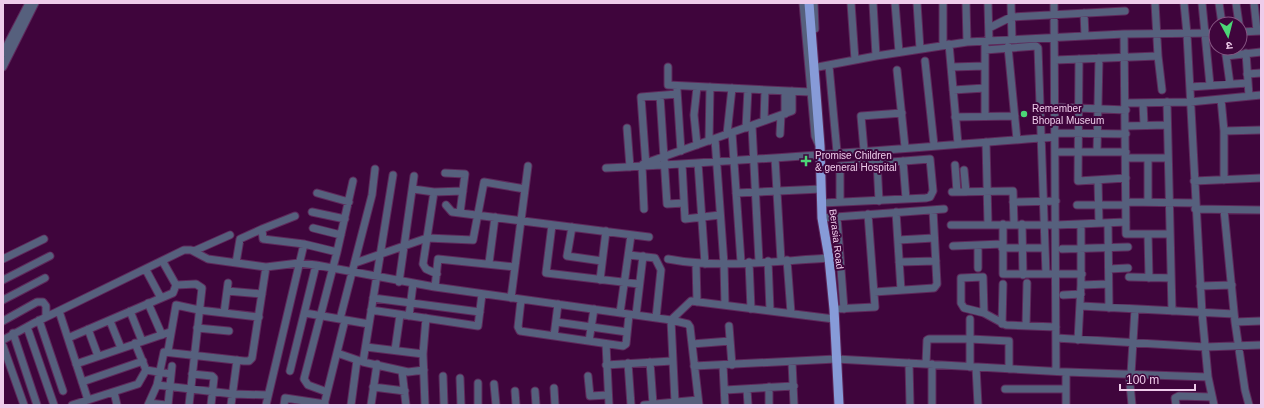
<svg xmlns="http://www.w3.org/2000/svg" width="1264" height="408" viewBox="0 0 1264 408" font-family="Arial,'Noto Sans Devanagari',sans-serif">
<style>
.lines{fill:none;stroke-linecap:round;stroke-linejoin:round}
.minor-casing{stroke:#5e295b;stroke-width:9}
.major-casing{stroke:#5e295b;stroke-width:11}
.minor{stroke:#56607d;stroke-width:7}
.major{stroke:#879bd8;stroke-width:9}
.poi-dot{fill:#4cd676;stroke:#3f053c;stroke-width:1.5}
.labels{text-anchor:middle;stroke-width:4;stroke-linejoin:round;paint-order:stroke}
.poi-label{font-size:10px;fill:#eeccea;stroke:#3f053c;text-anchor:start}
.street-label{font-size:10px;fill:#eeccea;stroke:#3f053c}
</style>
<rect width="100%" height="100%" fill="#3f053c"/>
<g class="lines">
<g class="minor-casing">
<path id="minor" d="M 803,3 L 815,136 L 818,143
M 814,3 L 815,29
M 851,3 L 855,60
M 873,3 L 876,56
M 895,3 L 899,52
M 917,3 L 920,49
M 943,3 L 943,45
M 966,3 L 967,42
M 988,3 L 989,41
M 1011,3 L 1012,39
M 1054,3 L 1056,371
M 1155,3 L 1158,56
M 1184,3 L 1187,34 L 1202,313 L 1208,377 L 1214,405
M 1202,3 L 1210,85
M 1219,3 L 1222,24
M 1236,3 L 1239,24
M 1254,3 L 1257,31
M 1084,13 L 1085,36
M 989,28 L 1011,17 L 1125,11
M 1240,32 L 1261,31
M 1124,34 L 1126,234 L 1170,234
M 949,44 L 958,144
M 985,45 L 985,116
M 1008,47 L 1017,140
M 1225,48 L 1230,84
M 985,50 L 1036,46 L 1038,48 L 1046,274
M 3,53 L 29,3
M 1246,53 L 1249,96
M 1226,56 L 1261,52
M 1079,59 L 1078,181 L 1126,178
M 1055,60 L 1158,56 L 1162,90
M 925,61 L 934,145
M 829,66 L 837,152
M 3,67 L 35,3
M 668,67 L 668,85 L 810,92
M 818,67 L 876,56 L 967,42 L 1124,34 L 1216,33
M 951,67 L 985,66
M 897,70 L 905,147
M 1247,74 L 1261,73
M 1190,87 L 1248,83
M 677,90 L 681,151
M 953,90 L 985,88
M 785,91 L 785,114
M 660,96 L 667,204 L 684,203
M 1221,99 L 1224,131 L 1224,180
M 1167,102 L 1172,311
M 1126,103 L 1190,102 L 1261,95
M 1143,103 L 1144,125
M 1054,107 L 1126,110
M 955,117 L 1015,116
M 764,121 L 765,90
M 752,126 L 759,261
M 1126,126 L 1167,125
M 627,128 L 630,167
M 746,128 L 748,89
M 1224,131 L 1261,130
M 732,133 L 741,262
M 1055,133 L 1126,134
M 727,134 L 732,88
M 780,134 L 781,115
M 715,139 L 724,264 L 725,305
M 709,141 L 710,87
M 986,142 L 988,224
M 697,145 L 694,115 L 697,87
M 864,150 L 861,116 L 902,113
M 1055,152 L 1126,152
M 1097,152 L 1099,58
M 775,158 L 781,260
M 1126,158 L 1168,158
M 903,161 L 906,199
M 877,162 L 879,201
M 698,163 L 705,264
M 643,164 L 792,111 L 792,91
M 682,164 L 685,219 L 720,215
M 955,165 L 957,192
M 642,166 L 644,209
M 646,166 L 641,97 L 677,94
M 606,168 C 756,161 905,148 1055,137
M 964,170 L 966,192
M 445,173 L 465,174 L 460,213
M 1098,180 L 1099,223
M 1194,181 L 1261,178
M 413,189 L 434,192 L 463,191
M 434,192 L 423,264 L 426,269 L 437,274
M 952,192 L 1013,191 L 1014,224
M 317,193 L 349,202
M 736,193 L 821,189
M 1013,202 L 1056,201
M 1126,202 L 1195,203
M 1148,202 L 1148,158
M 822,203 L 926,198 L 930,197 L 933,191 L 930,159 L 840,166 L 840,202
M 446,205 L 452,212 L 649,237
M 1077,205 L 1126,205
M 1195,209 L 1261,210
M 1224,210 L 1235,322 L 1245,390 L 1249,405
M 312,212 L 345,219
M 896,212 L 901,290
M 837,217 L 844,309
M 822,218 L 944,209
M 1108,223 L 1109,308
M 1003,224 L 1003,274 L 1082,274
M 1022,224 L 1023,275
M 552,225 L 546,273 L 639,284
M 951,225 L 1056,225 L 1126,222
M 572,227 L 567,256 L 602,261
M 313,228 L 341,235
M 262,229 L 295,216
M 1148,234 L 1149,278
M 898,240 L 934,238
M 978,245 L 978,268
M 953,246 L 1002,244
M 1002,248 L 1045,248
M 1062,249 L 1128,247
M 194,251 L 230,235
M 337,252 L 353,181
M 629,255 L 655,258 L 661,270 L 656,318
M 3,259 L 44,239
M 668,259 C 720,269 776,261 829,258
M 787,260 L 791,313
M 768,261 L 770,310
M 749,262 L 751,309
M 899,262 L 936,261
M 236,263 L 240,239 L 262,229 L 263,239 L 304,244
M 355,263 L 427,238 L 473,240 L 484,182 L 525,189
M 489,263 L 495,217
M 696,263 L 697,302
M 1109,269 L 1128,268
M 146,270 L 161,298
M 1129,277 L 1171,278
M 3,280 L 50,256
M 600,280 L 606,231
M 399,282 L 414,176
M 176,285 L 196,284 L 202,288 L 189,405
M 1081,285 L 1108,284
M 1200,286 L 1232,285
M 435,287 L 438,259 L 515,267
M 227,291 L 262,294
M 874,292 L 934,288 L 937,284 L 933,210
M 1063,295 L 1081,294
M 373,298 L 480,312
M 511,298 L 528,166
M 3,300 L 45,278
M 521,300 L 518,327 L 520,331 L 623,346 L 626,344 L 629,315
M 148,303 L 162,335
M 1081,306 L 1234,314
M 834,309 L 875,307 L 868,214
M 371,310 L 478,326 L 482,294
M 59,311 L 88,400
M 130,311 L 142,341
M 224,313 L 228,283
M 305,313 L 369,324
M 620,313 L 631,235
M 984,313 L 983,277 L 961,278 L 961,303 L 964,308 L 984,313 L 1006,325 L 1056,327
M 636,315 L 643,256
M 409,316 L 413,284
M 340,319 L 372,195 L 375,169
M 970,319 L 970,367
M 39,320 L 63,391
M 3,321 L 37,302 L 43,302 L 46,306 L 46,317
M 110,321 L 121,348
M 556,322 L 627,332
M 1235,322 L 1261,321
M 1002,324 L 1003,284
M 729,326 L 732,365
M 1026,326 L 1027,283
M 27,327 L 54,405
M 197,328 L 229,331
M 88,329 L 98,356
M 13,333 L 37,405
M 554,336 L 558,304
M 68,338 L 173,293 L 176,285 L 163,262
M 1056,338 L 1205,347 L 1261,345
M 3,340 L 34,323 L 184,250 L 191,250 L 208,259 L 266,267 L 299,263 L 316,265 L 435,287 L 671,320 L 688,324 L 690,327 L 699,405
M 1078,340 L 1081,285 L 1081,224
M 589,341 L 594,309
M 135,343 L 146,370 L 171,374
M 606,344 L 609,405
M 692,344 L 730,341
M 3,346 L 24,405
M 366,347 L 423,354
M 395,350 L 400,315
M 168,351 L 176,305 L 199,310 L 259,317
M 337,353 L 363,362 L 408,372 L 424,370
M 363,362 L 393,175
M 650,362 L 653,404
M 792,362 L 794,405
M 628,363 L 631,405
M 909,363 L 910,405
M 76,364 L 170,332
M 926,364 L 927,340 L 929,339 L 970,339 L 1009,341 L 1009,369
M 932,364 L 932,405
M 606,365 L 672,361
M 723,365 L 725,405
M 694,366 L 836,359 L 1066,372 L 1208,377
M 976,367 L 978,405
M 290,371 L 316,265
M 402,371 L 406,405
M 1066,372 L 1066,405
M 192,374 L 212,376 L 214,378 L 211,405
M 1129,374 L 1132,405
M 1131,374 L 1135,309
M 443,376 L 444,405
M 588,376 L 590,396 L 608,395
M 460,378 L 461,405
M 82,382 L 143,361
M 478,383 L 478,405
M 494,384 L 496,405
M 157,385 L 233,394 L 268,395
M 373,387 L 405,391
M 769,387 L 769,405
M 554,388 L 555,405
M 747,389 L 748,405
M 1005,389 L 1066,389
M 725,390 L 794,386
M 515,391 L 516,405
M 535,391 L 536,405
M 114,392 L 117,405
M 675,402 L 671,320 L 691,301 L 834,319
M 149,403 L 166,405
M 72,405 L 138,384 L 146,370
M 148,405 L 157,385 L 164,352 L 244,361 L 249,361 L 252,358 L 266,267
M 168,405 L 172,366
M 231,405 L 237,360
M 266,405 L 304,244 L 337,252 L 304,379 L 308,385 L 327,392
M 284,405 L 285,398 L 325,404
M 324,405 L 345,320
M 351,405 L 357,360
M 371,405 L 377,364
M 425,405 L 423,354 L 426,318
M 644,405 L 698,400
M 1176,405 L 1175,398 L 1179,396 L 1212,397"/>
</g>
<g class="major-casing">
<path id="major" d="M 809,3 L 820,146 L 822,218 L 829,258 L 834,309 L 839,405"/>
</g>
<use href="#minor" class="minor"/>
<use href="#major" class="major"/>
</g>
<g class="poi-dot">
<circle cx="1024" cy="114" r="4"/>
<path d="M804 155h4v4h4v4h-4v4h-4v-4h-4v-4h4z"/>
</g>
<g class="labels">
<g class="poi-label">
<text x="1032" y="112">Remember<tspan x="1032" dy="12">Bhopal Museum</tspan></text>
<text x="815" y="159">Promise Children<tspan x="815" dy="12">&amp; general Hospital</tspan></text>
</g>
<g class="street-label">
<text transform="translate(837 239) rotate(83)" y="4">Berasia Road</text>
</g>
</g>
<rect width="1264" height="408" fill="none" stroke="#eeccea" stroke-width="8"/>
<g transform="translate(1228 36) rotate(173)"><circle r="19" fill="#3f053c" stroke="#855582"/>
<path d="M0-3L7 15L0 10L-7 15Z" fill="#4cd676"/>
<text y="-6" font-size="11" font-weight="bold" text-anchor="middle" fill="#eeccea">उ</text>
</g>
<path d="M1120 384v6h75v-6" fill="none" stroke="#eeccea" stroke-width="2"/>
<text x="1126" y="384" font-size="12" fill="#eeccea" stroke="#3f053c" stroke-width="3" paint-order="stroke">100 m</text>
</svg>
